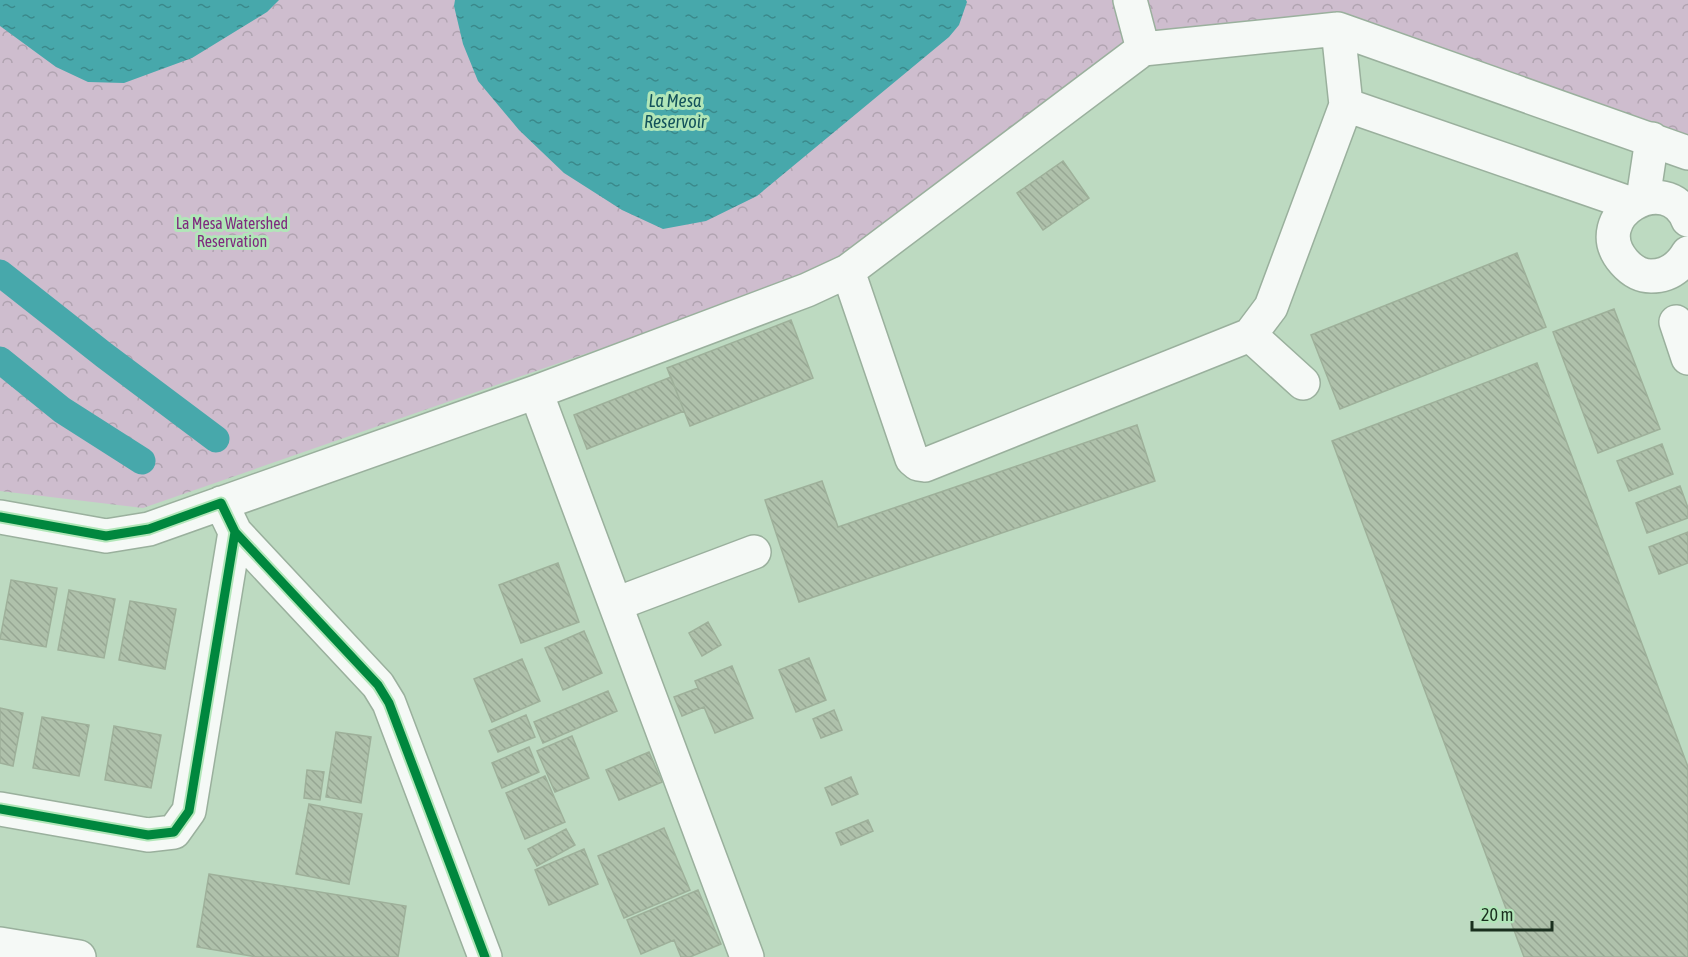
<svg xmlns="http://www.w3.org/2000/svg" width="1688" height="957" viewBox="0 0 1688 957" font-family="'Asap Condensed',sans-serif">
<style>
.park{fill:url(#park-crowns)}
.water{fill:url(#water-ripples)}
.lines{fill:none;stroke-linecap:round;stroke-linejoin:round}
.canal{stroke:#47a8ab;stroke-width:27}
.building{fill:url(#building-back-hatch);stroke:#9eb09a;stroke-width:1.5}
.minor-casing{stroke:#9ab09d;stroke-width:36}
.minor{stroke:#f5f9f6;stroke-width:33}
.cycleway-casing{stroke:#b1e6b8;stroke-width:13}
.cycleway{stroke:#00873e;stroke-width:9}
.labels{text-anchor:middle;stroke-width:6;stroke-linejoin:round;paint-order:stroke}
.park-label{font-size:16px;fill:#7f2a7e;stroke:#b1e6b8}
.water-label{font-size:18px;font-style:italic;fill:#13525b;stroke:#b1e6b8}
</style>
<defs>
<pattern id="park-crowns" width="20" height="18" patternUnits="userSpaceOnUse" patternTransform="scale(1.5)"><rect width="20" height="18" fill="#cebdce"/><path d="M2 6a3 3 0 1 1 6 0M12 15a3 3 0 1 1 6 0" fill="none" stroke="#b0a3b0"/></pattern>
<pattern id="water-ripples" width="26" height="14" patternUnits="userSpaceOnUse" patternTransform="scale(1.5)"><rect width="26" height="14" fill="#47a8ab"/><path d="M2 4q2-2 4 0t4 0M15 11q2-2 4 0t4 0" fill="none" stroke="#3a898b"/></pattern>
<pattern id="building-back-hatch" width="6" height="6" patternUnits="userSpaceOnUse" patternTransform="scale(1.5)"><rect width="6" height="6" fill="#afc1ab"/><path d="M-1 5l2 2M0 0l6 6M5-1l2 2" fill="none" stroke="#96a693"/></pattern>
</defs>
<rect width="100%" height="100%" fill="#bddac1"/>
<path class="park" d="M 0,0 L 1688,0 L 1688,150 L 1355,26 L 1142,43 L 855,260 L 143,508 L 0,491 Z"/>
<path class="water" d="M 0,0 L 279,0 L 267,12 L 192,58 L 124,83 L 88,82 L 56,67 L 0,26 Z
M 455,0 L 966,0 L 967,2 L 959,25 L 949,37 L 757,196 L 706,221 L 663,229 L 622,210 L 564,173 L 519,130 L 478,81 L 463,44 L 454,6 Z"/>
<g class="lines">
<path class="canal" d="M 0,273 L 104,355 L 216,439
M 0,360 L 62,410 L 142,461"/>
</g>
<path class="building" d="M 1063,161 L 1089,198 L 1043,230 L 1017,193 Z
M 1517,253 L 1546,327 L 1340,409 L 1311,335 Z
M 1614,309 L 1660,429 L 1598,453 L 1553,332 Z
M 791,320 L 813,378 L 690,426 L 667,368 Z
M 1537,363 L 1688,767 L 1688,957 L 1524,957 L 1332,441 Z
M 671,377 L 684,411 L 587,449 L 574,415 Z
M 1137,425 L 1155,481 L 799,602 L 765,500 L 822,481 L 838,527 Z
M 1662,444 L 1673,474 L 1629,491 L 1617,461 Z
M 1680,486 L 1688,508 L 1688,518 L 1647,533 L 1636,503 Z
M 1688,532 L 1688,563 L 1659,574 L 1649,547 Z
M 558,563 L 579,622 L 521,643 L 499,585 Z
M 11,580 L 57,588 L 46,647 L 0,639 Z
M 69,590 L 115,599 L 104,658 L 58,650 Z
M 130,601 L 176,609 L 165,669 L 119,660 Z
M 708,622 L 721,645 L 702,656 L 689,633 Z
M 584,631 L 602,673 L 563,690 L 545,648 Z
M 809,658 L 826,700 L 796,712 L 779,670 Z
M 522,659 L 540,701 L 492,722 L 474,679 Z
M 732,666 L 753,718 L 715,733 L 704,707 L 682,716 L 674,697 L 698,688 L 695,681 Z
M 608,691 L 617,711 L 543,743 L 534,722 Z
M 0,708 L 23,713 L 13,766 L 0,763 Z
M 834,710 L 842,730 L 821,738 L 813,719 Z
M 526,715 L 535,737 L 498,752 L 489,731 Z
M 42,717 L 89,725 L 79,776 L 33,768 Z
M 114,726 L 161,735 L 151,788 L 105,780 Z
M 336,732 L 371,737 L 361,803 L 326,797 Z
M 572,736 L 589,778 L 555,792 L 537,751 Z
M 529,747 L 539,772 L 502,788 L 492,763 Z
M 649,752 L 662,782 L 619,800 L 606,770 Z
M 307,770 L 324,772 L 320,800 L 304,798 Z
M 545,776 L 565,822 L 525,839 L 506,793 Z
M 851,777 L 858,794 L 832,805 L 825,788 Z
M 309,804 L 362,814 L 349,884 L 296,874 Z
M 868,820 L 873,831 L 841,845 L 836,833 Z
M 664,828 L 690,890 L 624,918 L 598,856 Z
M 566,829 L 575,845 L 537,866 L 528,849 Z
M 584,849 L 598,884 L 549,905 L 535,870 Z
M 209,874 L 406,906 L 398,957 L 257,957 L 197,947 Z
M 698,890 L 721,944 L 690,957 L 681,957 L 674,940 L 641,954 L 627,920 Z"/>
<g class="lines">
<g class="minor-casing">
<path id="minor" d="M 1130,0 L 1143,49
M 1346,105 L 1632,204
M 1643,199 L 1652,139
M 1688,220 C 1667,168 1584,216 1624,262 C 1631,270 1640,276 1651,276 C 1668,276 1680,267 1688,253
M 848,271 L 912,459 L 918,464 L 925,465 L 1250,335 L 1271,307 L 1346,105 L 1338,29
M 1676,322 L 1688,358
M 1250,335 L 1303,383
M 536,392 L 747,957
M 221,503 L 235,532 L 378,685 L 389,703 L 485,957
M 0,517 L 106,536 L 149,529 L 536,392 L 807,290 L 848,271 L 1143,49 L 1338,29 L 1688,153
M 616,604 L 754,552
M 0,809 L 148,835 L 174,832 L 189,811 L 235,532
M 0,944 L 79,957"/>
</g>
<use href="#minor" class="minor"/>
<g class="cycleway-casing">
<path id="cycleway" d="M 0,517 L 106,536 L 149,529 L 221,503 L 235,532 L 378,685 L 389,703 L 485,957
M 0,809 L 148,835 L 174,832 L 189,811 L 235,532"/>
</g>
<use href="#cycleway" class="cycleway"/>
</g>
<g class="labels">
<g class="park-label">
<text x="232" y="229">La Mesa Watershed<tspan x="232" dy="18">Reservation</tspan></text>
</g>
<g class="water-label">
<text x="675" y="107">La Mesa<tspan x="675" dy="21">Reservoir</tspan></text>
</g>
</g>
<path d="M1472 921v9h80v-9" fill="none" stroke="#1a2f1e" stroke-width="3"/>
<text x="1481" y="921" font-size="18" fill="#1a2f1e" stroke="#b1e6b8" stroke-width="4.5" paint-order="stroke">20 m</text>
</svg>
